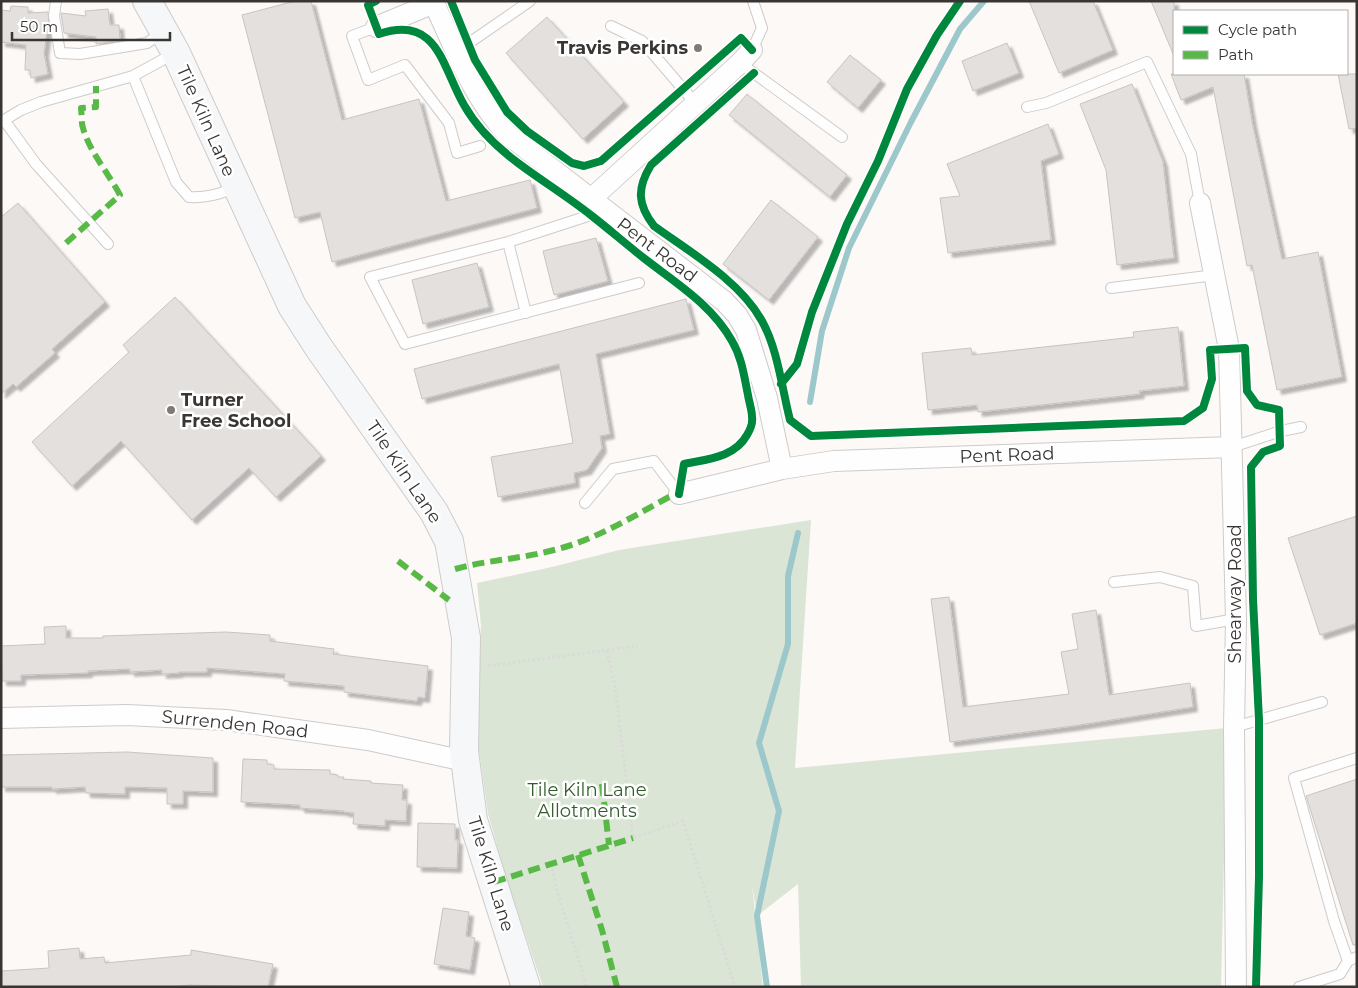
<svg xmlns="http://www.w3.org/2000/svg" width="1358" height="988" viewBox="0 0 1358 988" font-family="Montserrat,sans-serif">
<style>
.green{fill:#dae5d5}
.lines{fill:none;stroke-linecap:round;stroke-linejoin:round}
.stream{stroke:#9cc7cb;stroke-width:6}
.building{fill:#e3e0de;stroke:#c7c4c2;filter:url(#shadow)}
.lane-casing{stroke:#cecbca;stroke-width:12}
.street-casing{stroke:#cecbca;stroke-width:22}
.secondary-casing{stroke:#cecbca;stroke-width:30}
.path{stroke:#dbdad9;stroke-width:3;stroke-dasharray:2.5 2.5;stroke-linecap:butt}
.lane{stroke:#fffefe;stroke-width:10}
.street{stroke:#fffefe;stroke-width:20}
.secondary{stroke:#f5f7f9;stroke-width:28}
.quiet{stroke:#58b947;stroke-width:6;stroke-dasharray:12 6;stroke-linecap:butt}
.cycleway-casing{stroke:#fff;stroke-width:11}
.cycleway{stroke:#00873e;stroke-width:8}
.poi-dot{fill:#7d7a78;stroke:#fff;stroke-width:2}
.labels{text-anchor:middle;stroke-width:5;stroke-linejoin:round;paint-order:stroke}
.poi-label{font-size:18px;font-weight:bold;fill:#383533;stroke:#fff;text-anchor:end}
.street-label{font-size:18px;fill:#383533;stroke:#fff}
.park-label{font-size:18px;fill:#315d29;stroke:#fff}
</style>
<defs>
<filter id="shadow"><feDropShadow dx="4.5" dy="4.5" stdDeviation="1" flood-color="#0004"/></filter>
</defs>
<rect width="100%" height="100%" fill="#fcf9f7"/>
<path class="green" d="M 811,520 L 795,768 L 1227,728 L 1221,987 L 801,987 L 798,884 L 757,916 L 752,885 L 763,987 L 543,987 L 506,877 L 488,814 L 479,750 L 477,683 L 481,626 L 477,583 L 552,567 L 619,550 Z"/>
<g class="lines">
<path class="stream" d="M 810,402 L 822,331 L 849,248 L 911,122 L 960,29 L 984,1
M 767,987 L 757,916 L 779,811 L 759,743 L 788,644 L 788,576 L 798,533"/>
</g>
<path class="building" d="M 295,1 L 311,1 L 342,120 L 419,99 L 446,201 L 530,180 L 537,208 L 332,262 L 320,212 L 295,218 L 242,15 Z
M 1029,1 L 1093,1 L 1113,50 L 1059,73 Z
M 1151,1 L 1174,1 L 1174,56 Z
M 11,6 L 28,7 L 28,13 L 48,12 L 50,31 L 47,31 L 44,53 L 48,74 L 31,78 L 30,70 L 25,70 L 26,45 L 1,42 L 1,10 L 10,11 Z
M 108,9 L 110,25 L 119,25 L 120,40 L 96,44 L 96,37 L 64,33 L 61,13 L 86,16 L 85,11 Z
M 547,17 L 624,102 L 583,139 L 506,53 Z
M 1007,43 L 1019,73 L 973,91 L 962,61 Z
M 850,55 L 881,80 L 858,108 L 827,82 Z
M 1171,74 L 1244,74 L 1252,122 L 1282,259 L 1318,252 L 1342,377 L 1277,390 L 1252,265 L 1247,266 L 1213,87 L 1181,100 Z
M 1338,74 L 1357,74 L 1357,128 L 1349,129 Z
M 1132,84 L 1163,162 L 1174,258 L 1117,265 L 1106,170 L 1080,104 Z
M 747,94 L 847,175 L 830,197 L 729,115 Z
M 1048,124 L 1059,154 L 1041,161 L 1051,240 L 948,253 L 940,198 L 960,196 L 947,164 Z
M 771,200 L 818,237 L 769,300 L 723,264 Z
M 18,203 L 105,302 L 52,349 L 55,353 L 16,387 L 13,384 L 1,394 L 1,217 Z
M 596,238 L 608,281 L 554,295 L 543,251 Z
M 477,263 L 489,307 L 423,324 L 412,280 Z
M 175,297 L 321,456 L 276,497 L 249,468 L 192,520 L 121,441 L 72,486 L 32,442 L 129,352 L 123,345 Z
M 686,299 L 694,330 L 596,354 L 610,434 L 600,436 L 602,448 L 587,470 L 574,473 L 575,483 L 498,497 L 491,457 L 573,443 L 559,364 L 422,399 L 414,369 Z
M 1178,327 L 1184,386 L 1139,391 L 1140,394 L 978,412 L 977,405 L 928,410 L 922,353 L 971,348 L 972,355 L 1134,337 L 1133,332 Z
M 1357,516 L 1357,623 L 1320,635 L 1288,538 Z
M 949,597 L 963,707 L 1069,694 L 1061,652 L 1078,649 L 1072,614 L 1096,610 L 1109,695 L 1190,683 L 1193,707 L 1073,726 L 950,742 L 931,599 Z
M 66,626 L 66,638 L 103,638 L 103,636 L 226,632 L 270,635 L 270,641 L 334,649 L 333,654 L 428,666 L 425,698 L 418,697 L 417,701 L 344,692 L 344,686 L 284,681 L 285,674 L 207,668 L 207,672 L 179,672 L 179,673 L 162,674 L 162,670 L 130,672 L 130,669 L 88,671 L 88,673 L 21,675 L 21,681 L 2,681 L 1,646 L 45,644 L 44,627 Z
M 127,752 L 213,758 L 213,792 L 183,791 L 183,804 L 167,804 L 167,788 L 125,787 L 125,794 L 86,793 L 85,787 L 52,789 L 52,787 L 1,787 L 1,755 Z
M 243,759 L 267,760 L 267,764 L 274,765 L 274,769 L 330,770 L 330,774 L 338,775 L 338,777 L 344,777 L 343,779 L 371,781 L 371,783 L 403,785 L 402,800 L 407,800 L 406,821 L 385,820 L 385,826 L 353,824 L 354,813 L 344,812 L 344,811 L 300,808 L 300,805 L 241,802 Z
M 1357,779 L 1357,944 L 1353,945 L 1306,796 Z
M 418,823 L 455,824 L 455,840 L 458,840 L 457,868 L 417,867 Z
M 443,908 L 469,912 L 466,936 L 475,938 L 470,970 L 434,964 Z
M 79,948 L 80,959 L 104,957 L 105,963 L 191,955 L 191,950 L 273,964 L 268,987 L 189,985 L 171,987 L 1,987 L 1,971 L 49,968 L 48,951 Z"/>
<g class="lines">
<g class="lane-casing">
<path id="lane" d="M 56,1 L 54,16 L 60,53 L 80,54 L 147,43 L 164,31
M 611,26 L 642,41 L 696,104
M 376,27 L 352,36 L 368,80 L 405,65 L 449,123 L 457,153 L 480,146
M 752,50 L 762,28 L 753,1
M 456,52 L 530,1
M 175,53 L 133,76 L 176,182 L 189,197 C 207,198 220,194 236,187
M 740,63 L 842,137
M 1027,107 L 1046,103 L 1147,62 L 1191,154 L 1200,203
M 4,120 L 36,164 L 108,244
M 1,122 L 21,110 L 41,102 L 133,76
M 599,206 L 591,215 L 508,242 L 370,277 L 405,344 L 639,283
M 508,242 L 526,313
M 1111,288 L 1215,275
M 1232,447 L 1281,431 L 1301,427
M 585,503 L 613,469 L 654,461 L 679,494
M 1114,582 L 1160,577 L 1193,586 L 1196,626 L 1236,619
M 1234,727 L 1322,702
M 1357,758 L 1294,778 L 1334,921 L 1348,961 L 1357,957
M 1299,987 L 1340,974 L 1348,961"/>
</g>
<g class="street-casing">
<path id="street" d="M 433,1 C 455,48 472,97 508,135 L 724,301 L 737,315 L 746,330 L 767,398 L 782,469
M 376,27 L 434,3
M 591,199 L 740,63 L 752,50
M 1200,203 L 1229,349 L 1236,619 L 1234,727 L 1236,987
M 679,494 L 782,469 L 834,461 L 1232,447
M 1,718 L 127,715 L 226,720 L 368,740 L 465,761"/>
</g>
<g class="secondary-casing">
<path id="secondary" d="M 147,1 L 176,53 L 292,306 L 319,348 L 434,512 L 449,541 L 466,638 L 464,751 L 473,820 L 526,987"/>
</g>
<path class="path" d="M 607,651 L 615,686 L 633,838 L 683,821 L 735,987
M 488,666 L 638,646
M 551,864 L 557,890 L 587,987"/>
<use href="#lane" class="lane"/>
<use href="#street" class="street"/>
<use href="#secondary" class="secondary"/>
<path class="quiet" d="M 66,243 L 120,195 C 109,174 89,151 83,128 C 81,122 82,115 81,108 L 96,107 L 96,86
M 398,561 L 449,600
M 455,569 C 487,560 521,559 554,550 C 595,540 632,517 669,497 L 679,494
M 602,784 L 609,845
M 578,855 L 602,930 L 617,987
M 494,882 L 633,838"/>
<g class="cycleway-casing">
<path id="cycleway" d="M 376,1 L 368,5 L 379,34 C 438,14 442,67 464,105 C 477,128 498,148 518,163 C 542,181 568,197 592,216 C 610,230 627,245 645,259 C 676,283 712,305 732,341 C 742,358 744,376 748,395 C 749,402 752,410 752,417 C 753,423 750,430 747,435 C 734,458 707,459 684,464 L 679,494
M 451,1 L 475,60 L 507,112 L 527,131 L 572,163 L 584,166 L 601,161 L 741,38 L 752,50
M 754,73 L 651,165 C 637,188 637,204 654,226 C 690,252 740,281 762,321 C 778,350 782,389 790,420 L 811,436 L 1184,421 L 1203,408 L 1212,379 L 1210,350 L 1245,348 L 1247,391 L 1257,405 L 1279,410 L 1280,446 L 1263,452 L 1251,467 L 1253,599 L 1259,720 L 1259,876 L 1256,987
M 781,384 L 797,364 L 812,312 L 847,224 L 878,161 L 907,89 L 937,35 L 960,1"/>
</g>
<use href="#cycleway" class="cycleway"/>
</g>
<g class="poi-dot">
<circle cx="698" cy="48" r="5"/>
<circle cx="171" cy="410" r="5"/>
</g>
<g class="labels">
<g class="poi-label">
<text x="688" y="54">Travis Perkins</text>
<text x="181" y="406" text-anchor="start">Turner<tspan x="181" dy="21">Free School</tspan></text>
</g>
<g class="street-label">
<text transform="translate(206 121) rotate(66)" y="6">Tile Kiln Lane</text>
<text transform="translate(657 250) rotate(37)" y="6">Pent Road</text>
<text transform="translate(1007 455) rotate(-2)" y="6">Pent Road</text>
<text transform="translate(404 472) rotate(56)" y="6">Tile Kiln Lane</text>
<text transform="translate(1235 594) rotate(-90)" y="6">Shearway Road</text>
<text transform="translate(235 724) rotate(6)" y="6">Surrenden Road</text>
<text transform="translate(491 874) rotate(73)" y="6">Tile Kiln Lane</text>
</g>
<g class="park-label">
<text x="587" y="796">Tile Kiln Lane<tspan x="587" dy="21">Allotments</tspan></text>
</g>
</g>
<rect width="1358" height="988" fill="none" stroke="#383533" stroke-width="5"/>
<rect x="1173" y="10" width="175" height="65" fill="#ffffff" stroke="#afaead"/>
<rect x="1183" y="26" width="25" height="8" fill="#00873e" stroke="#afaead"/>
<text x="1218" y="35" font-size="15" fill="#383533">Cycle path</text>
<rect x="1183" y="51" width="25" height="8" fill="#58b947" stroke="#afaead"/>
<text x="1218" y="60" font-size="15" fill="#383533">Path</text>
<path d="M12 32v8h158v-8" fill="none" stroke="#383533" stroke-width="2.5"/>
<text x="20" y="32" font-size="15" fill="#383533" stroke="#ffffff" stroke-width="4" paint-order="stroke">50 m</text>
</svg>
